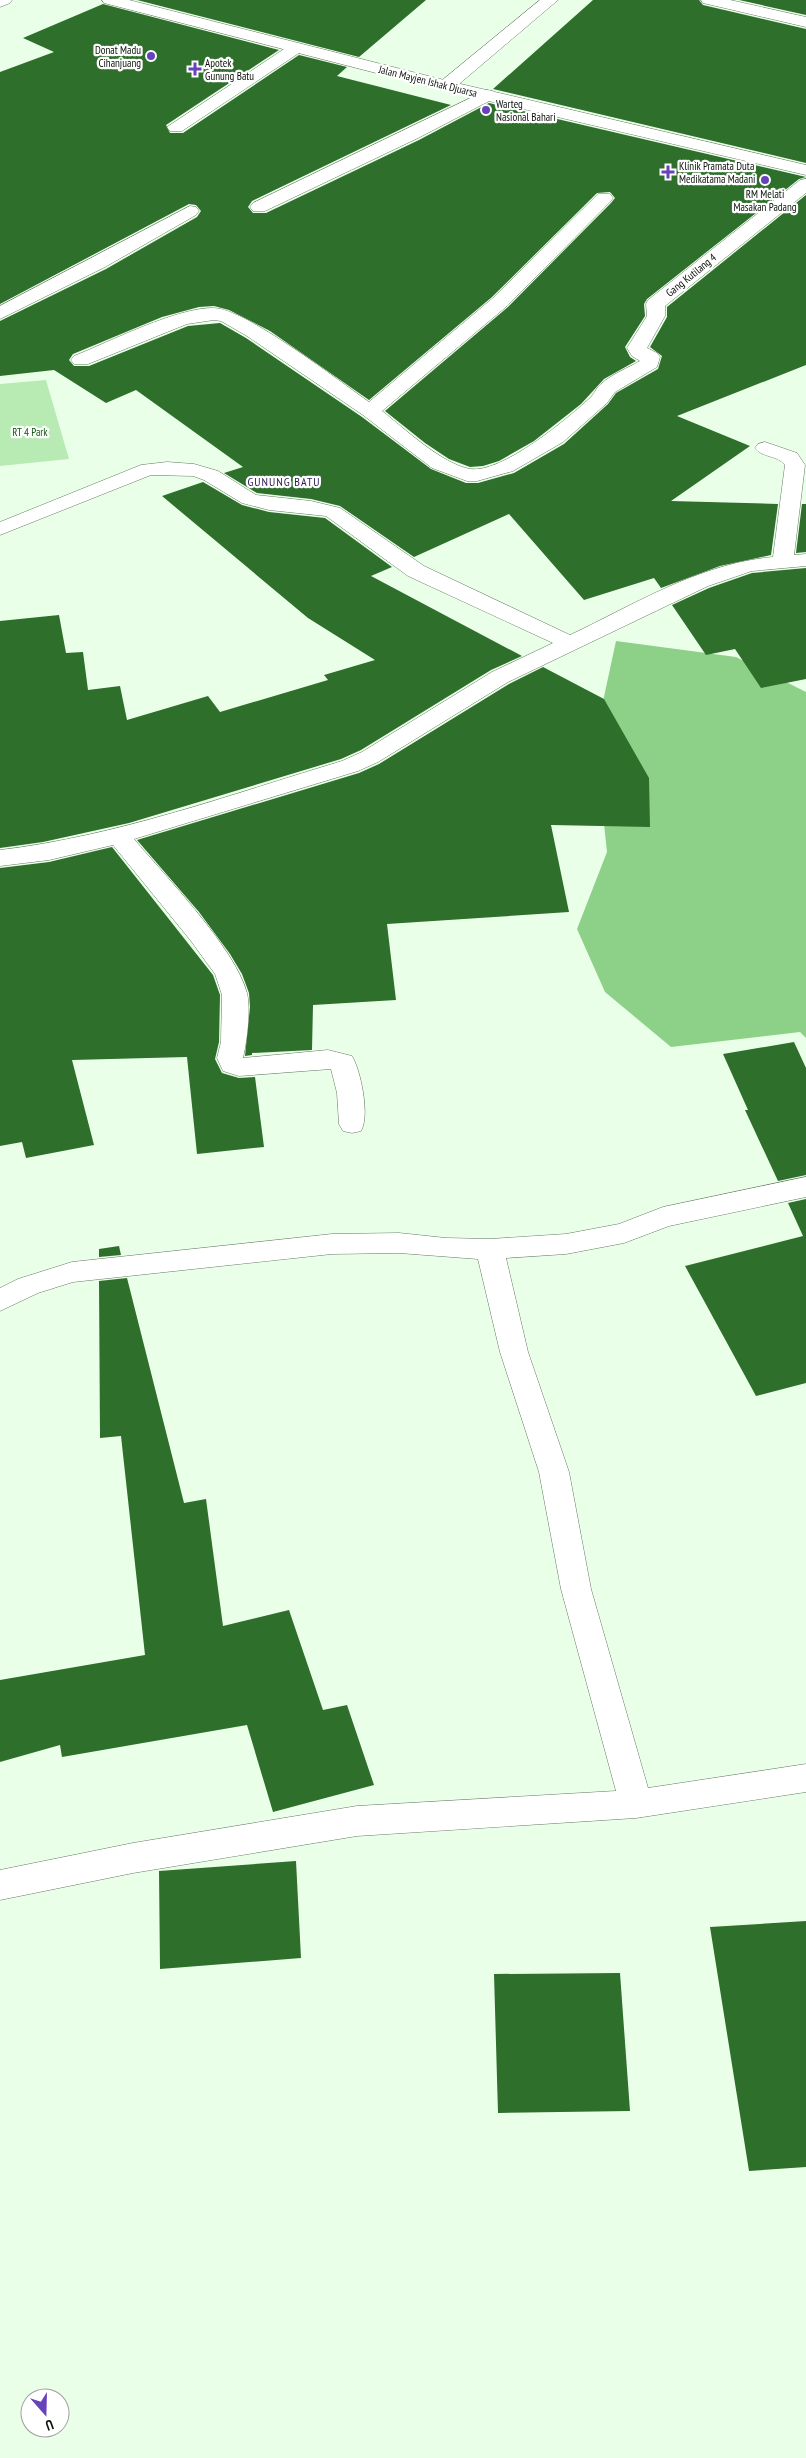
<svg xmlns="http://www.w3.org/2000/svg" width="806" height="2458" viewBox="0 0 806 2458" font-family="'PT Sans Narrow',sans-serif">
<style>
.green{fill:#b8ebb4}
.forest{fill:#8dd189}
.building{fill:#2e6f2c}
.lines{fill:none;stroke-linecap:round;stroke-linejoin:round}
.lane-casing{stroke:#667864;stroke-width:1}
.street-casing{stroke:#667864;stroke-width:1}
.primary-casing{stroke:#667864;stroke-width:1}
.lane{fill:#fff;fill-rule:evenodd}
.street{fill:#fff;fill-rule:evenodd}
.primary{fill:#fff;fill-rule:evenodd}
.poi-dot{fill:#6742ba;stroke:#fff;stroke-width:2}
.labels{text-anchor:middle;stroke-width:4.5;stroke-linejoin:round;paint-order:stroke}
.far-poi-label{font-size:11px;fill:#0c130b;stroke:#fff;text-anchor:start}
.far-street-label{font-size:11px;fill:#0c130b;stroke:#fff}
.far-park-label{font-size:11px;fill:#0f550f;stroke:#fff}
.far-neighbourhood-label{font-size:12px;letter-spacing:1px;fill:#2d1b55;stroke:#fff}
</style>
<rect width="100%" height="100%" fill="#eaffe8"/>
<path class="green" d="M 46,380 L 69,459 L 0,466 L 0,384 Z"/>
<path class="forest" d="M 616,641 L 736,657 L 806,692 L 806,1038 L 800,1032 L 671,1047 L 605,992 L 577,929 L 607,852 L 599,777 L 602,706 Z"/>
<path class="building" d="M 137,0 L 426,0 L 359,57 Z
M 593,0 L 699,0 L 703,5 L 806,29 L 806,163 L 493,89 Z
M 739,0 L 806,0 L 806,15 Z
M 103,4 L 279,50 L 166,125 L 170,133 L 183,133 L 299,55 L 347,67 L 337,76 L 451,105 L 252,201 L 248,207 L 253,213 L 266,213 L 419,140 L 489,103 L 806,177 L 799,179 L 647,299 L 644,304 L 645,316 L 625,347 L 630,357 L 636,361 L 604,379 L 581,404 L 534,441 L 499,461 L 483,466 L 470,467 L 449,459 L 425,443 L 385,411 L 508,307 L 611,203 L 615,198 L 610,192 L 597,193 L 492,297 L 369,400 L 270,331 L 229,310 L 214,306 L 199,307 L 162,317 L 73,354 L 69,360 L 74,366 L 89,366 L 188,326 L 220,323 L 246,338 L 362,417 L 431,469 L 466,483 L 478,483 L 514,473 L 564,444 L 608,404 L 616,393 L 658,369 L 662,356 L 650,347 L 667,317 L 667,307 L 806,195 L 806,365 L 677,416 L 750,446 L 671,501 L 778,504 L 771,555 L 720,566 L 661,588 L 654,578 L 584,600 L 509,514 L 414,557 L 340,506 L 311,499 L 257,493 L 224,473 L 243,467 L 136,390 L 106,403 L 54,370 L 0,376 L 0,321 L 106,269 L 197,217 L 201,211 L 196,205 L 189,204 L 0,304 L 0,72 L 54,52 L 23,38 Z
M 203,482 L 242,505 L 269,512 L 325,518 L 392,567 L 371,576 L 522,656 L 491,670 L 361,750 L 341,759 L 129,823 L 43,842 L 0,848 L 0,621 L 59,615 L 66,653 L 83,652 L 88,690 L 120,686 L 127,720 L 208,696 L 220,712 L 328,680 L 324,675 L 375,660 L 308,618 L 162,496 Z
M 802,504 L 806,504 L 806,552 L 796,553 Z
M 806,568 L 806,679 L 761,688 L 735,649 L 706,655 L 672,605 L 709,588 L 752,573 Z
M 543,667 L 604,699 L 649,778 L 650,827 L 551,825 L 569,912 L 387,924 L 396,1000 L 313,1005 L 312,1050 L 252,1053 L 252,1055 L 245,1056 L 250,1007 L 249,993 L 242,974 L 230,954 L 199,912 L 137,840 L 359,773 L 379,764 L 509,684 Z
M 112,847 L 213,975 L 220,995 L 219,1042 L 215,1059 L 222,1073 L 239,1078 L 255,1077 L 264,1147 L 197,1154 L 187,1057 L 72,1060 L 94,1145 L 26,1158 L 22,1142 L 0,1146 L 0,868 L 49,862 Z
M 794,1042 L 806,1068 L 806,1175 L 778,1181 L 745,1110 L 748,1110 L 723,1054 Z
M 806,1199 L 806,1383 L 756,1396 L 685,1266 L 803,1236 L 788,1203 Z
M 119,1246 L 121,1255 L 99,1257 L 99,1249 Z
M 127,1278 L 184,1503 L 206,1499 L 223,1626 L 289,1610 L 323,1710 L 347,1705 L 374,1785 L 273,1812 L 247,1725 L 62,1757 L 60,1745 L 0,1762 L 0,1680 L 145,1655 L 121,1436 L 100,1438 L 99,1281 Z
M 296,1861 L 301,1958 L 160,1969 L 159,1871 Z
M 806,1921 L 806,2167 L 749,2171 L 710,1927 Z
M 620,1973 L 630,2111 L 498,2113 L 494,1974 Z"/>
<g class="lines">
<g class="lane-casing">
<path id="lane" d="M 0,0 L 12,0 L 10,3 L 0,7 Z
M 540,0 L 558,0 L 452,90 L 440,90 L 438,86 L 440,82 Z
M 701,0 L 730,0 L 806,17 L 806,27 L 703,3 Z"/>
</g>
<g class="street-casing">
<path id="street" d="M 296,43 L 302,45 L 304,48 L 302,51 L 182,131 L 170,131 L 167,127 L 290,45 Z
M 487,90 L 493,91 L 495,95 L 493,99 L 418,138 L 265,211 L 253,211 L 250,207 L 253,203 Z
M 806,179 L 806,193 L 665,306 L 665,316 L 647,348 L 657,353 L 660,357 L 657,367 L 615,392 L 607,403 L 563,442 L 513,471 L 477,481 L 467,481 L 432,468 L 363,415 L 247,336 L 221,321 L 214,320 L 187,324 L 88,364 L 74,364 L 71,360 L 74,356 C 109,342 178,307 214,308 C 246,309 339,381 369,402 L 493,298 L 598,194 L 610,194 L 613,198 L 610,202 L 507,306 L 382,411 C 405,429 442,464 470,469 C 502,474 570,417 592,396 C 595,392 597,387 601,384 C 612,374 628,368 640,361 L 632,356 L 627,348 L 647,316 L 646,304 L 648,300 L 800,180 Z
M 190,206 L 196,207 L 199,211 L 196,215 L 105,267 L 0,319 L 0,306 Z
M 765,442 L 797,453 L 805,465 L 794,555 L 806,554 L 806,566 L 752,571 L 708,586 L 508,682 L 378,762 L 358,771 L 134,839 C 166,877 235,948 247,993 C 251,1009 247,1041 243,1058 L 328,1050 L 352,1056 C 361,1071 370,1116 361,1131 L 352,1133 L 343,1131 L 339,1124 L 337,1093 L 331,1069 L 239,1076 L 223,1071 L 217,1058 L 221,1042 L 222,995 L 215,974 L 191,941 L 113,845 L 49,860 L 0,866 L 0,850 C 117,836 229,795 342,761 L 362,752 L 492,672 L 553,643 L 408,576 L 326,516 L 269,510 L 242,503 L 204,480 L 193,476 L 151,475 L 0,535 L 0,522 L 141,465 L 167,462 L 194,464 L 218,471 L 256,495 L 311,501 L 340,508 L 424,566 L 570,635 C 635,604 701,563 773,557 L 785,465 C 778,455 762,458 755,448 L 758,444 Z
M 806,1177 L 806,1197 L 669,1226 L 624,1243 L 566,1254 L 506,1258 L 528,1352 L 569,1472 L 591,1589 L 648,1788 L 806,1764 L 806,1792 L 636,1818 L 357,1836 L 133,1873 L 0,1900 L 0,1870 L 133,1843 L 357,1806 L 616,1791 L 561,1589 L 539,1472 L 500,1352 L 478,1259 L 399,1253 L 332,1254 L 73,1282 L 38,1293 L 0,1311 L 0,1288 L 18,1279 L 72,1262 L 332,1234 L 399,1233 L 446,1238 L 490,1239 L 566,1234 L 619,1224 L 663,1207 Z"/>
</g>
<g class="primary-casing">
<path id="primary" d="M 102,0 L 129,0 L 448,81 L 806,165 L 806,175 L 446,91 L 104,3 Z"/>
</g>
<use href="#lane" class="lane"/>
<use href="#street" class="street"/>
<use href="#primary" class="primary"/>
</g>
<g class="poi-dot">
<circle cx="151" cy="56" r="5"/>
<path d="M192.5 61.5h5v5h5v5h-5v5h-5v-5h-5v-5h5z"/>
<circle cx="486" cy="110" r="5"/>
<path d="M665.5 164.5h5v5h5v5h-5v5h-5v-5h-5v-5h5z"/>
<circle cx="765" cy="180" r="5"/>
</g>
<g class="labels">
<g class="far-poi-label">
<text x="141" y="54" text-anchor="end">Donat Madu<tspan x="141" dy="13">Cihanjuang</tspan></text>
<text x="205" y="67">Apotek<tspan x="205" dy="13">Gunung Batu</tspan></text>
<text x="496" y="108">Warteg<tspan x="496" dy="13">Nasional Bahari</tspan></text>
<text x="679" y="170">Klinik Pramata Duta<tspan x="679" dy="13">Medikatama Madani</tspan></text>
<text x="765" y="198" text-anchor="middle">RM Melati<tspan x="765" dy="13">Masakan Padang</tspan></text>
</g>
<g class="far-street-label">
<text transform="translate(428 81) rotate(14)" y="4">Jalan Mayjen Ishak Djuarsa</text>
<text transform="translate(691 275) rotate(-39)" y="4">Gang Kutilang 4</text>
</g>
<g class="far-park-label">
<text x="30" y="436">RT 4 Park</text>
</g>
<g class="far-neighbourhood-label">
<text x="284" y="486">GUNUNG BATU</text>
</g>
</g>
<g transform="translate(45 2413) rotate(160)"><circle r="24" fill="#ffffff" stroke="#9ea19d"/>
<path d="M0-4L9 19L0 12L-9 19Z" fill="#6742ba"/>
<text y="-8" font-size="14" font-weight="bold" text-anchor="middle" fill="#0c130b">U</text>
</g>
</svg>
